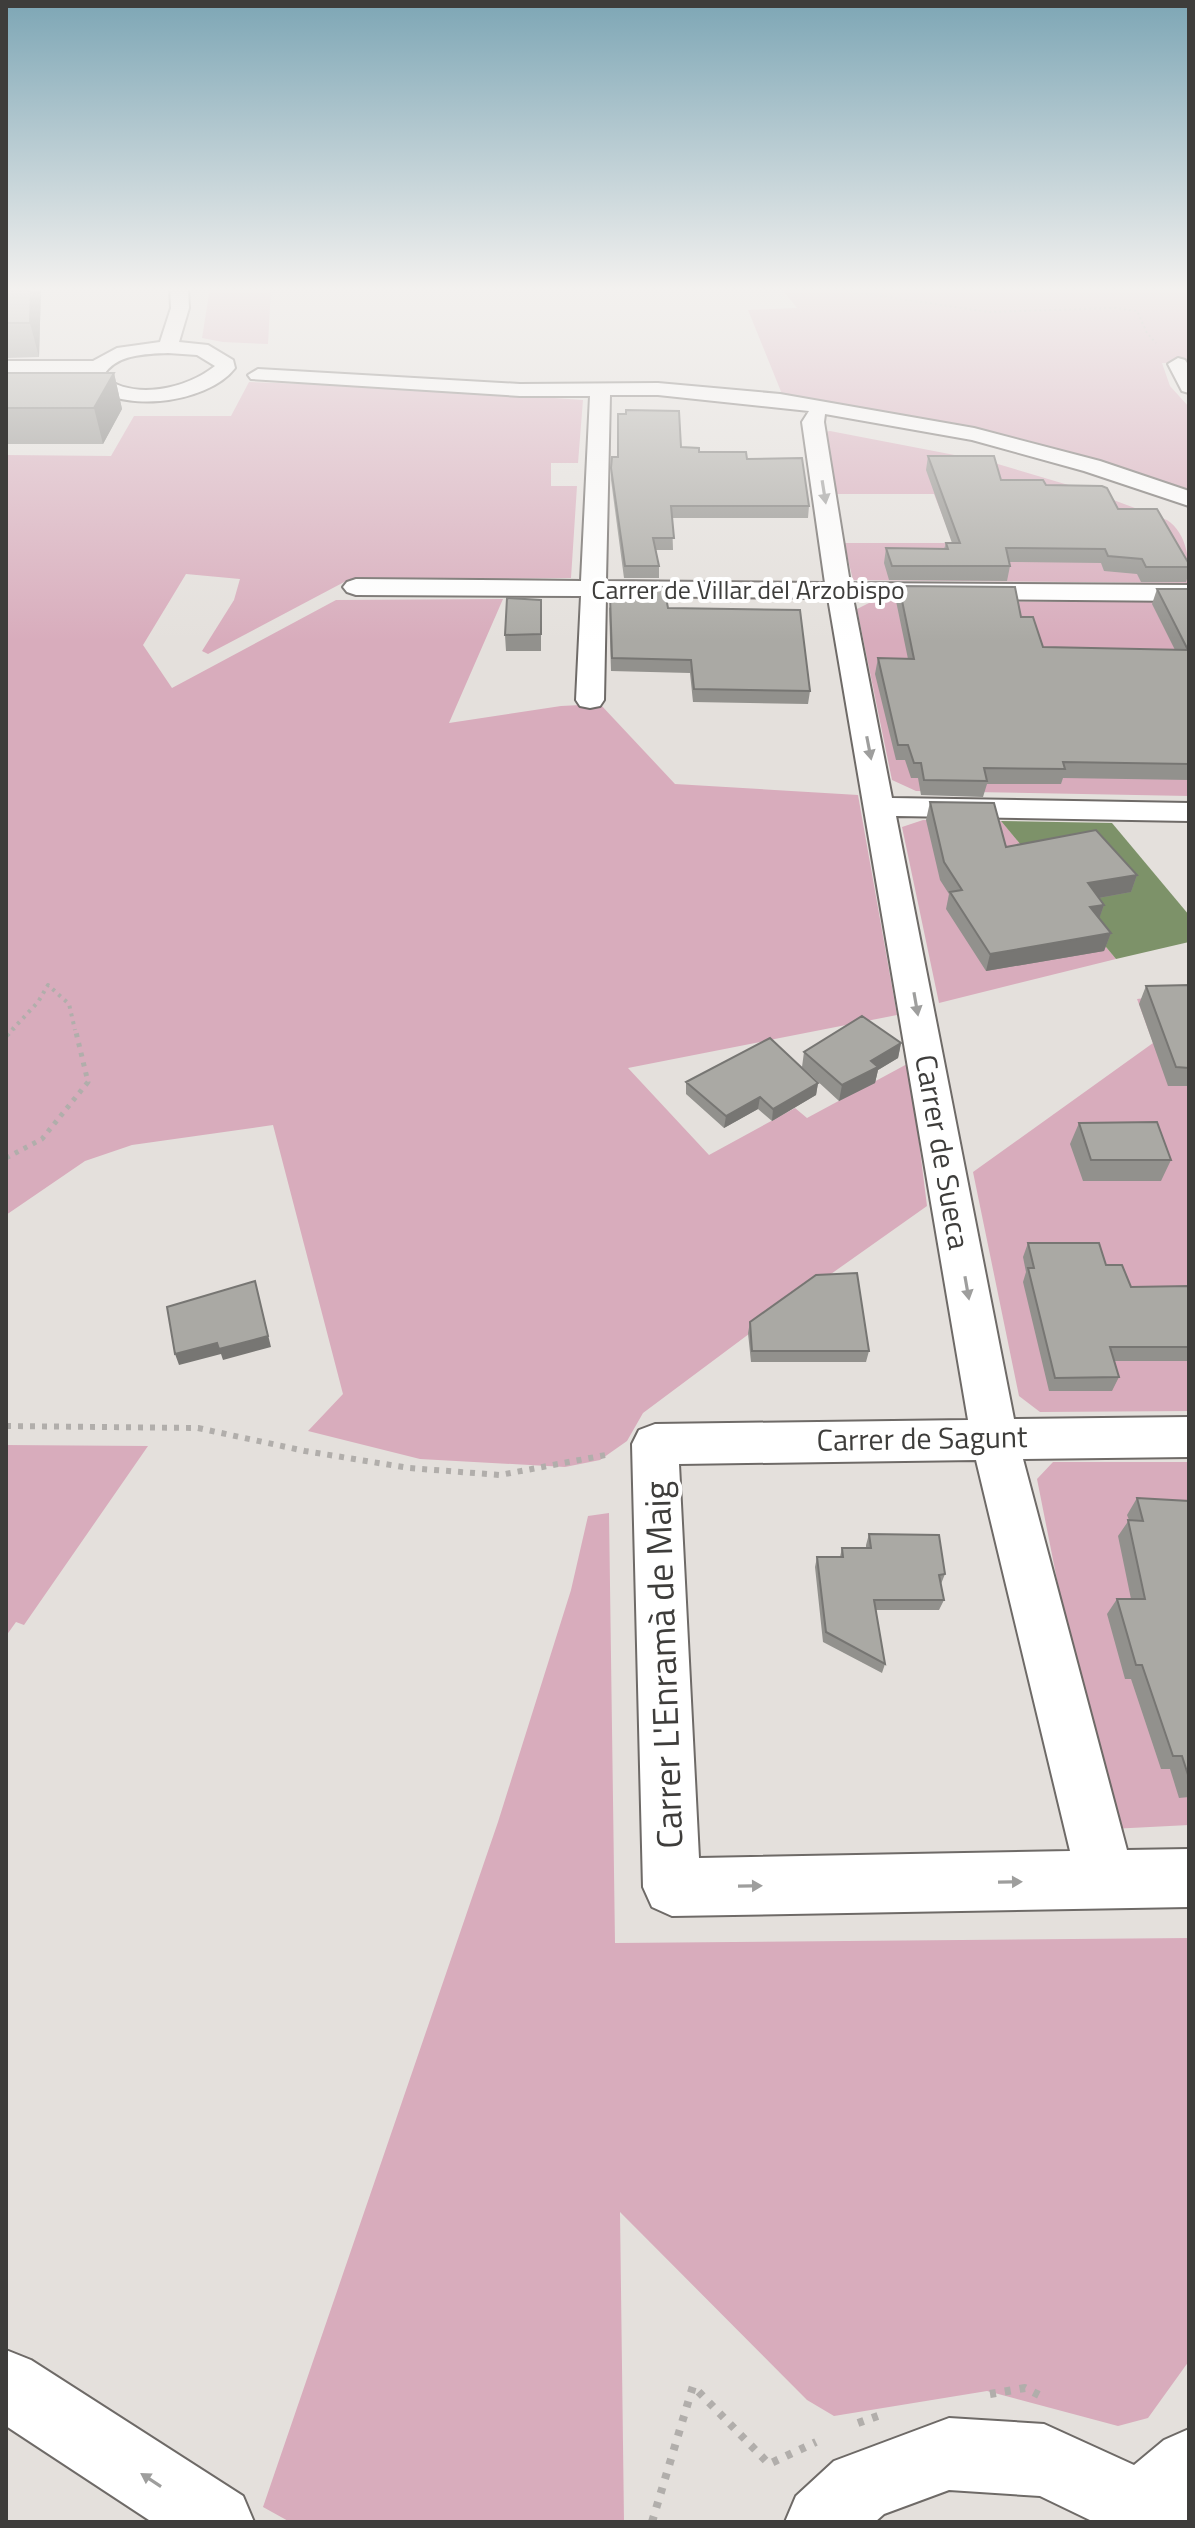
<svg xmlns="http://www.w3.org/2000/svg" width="1195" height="2528" viewBox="0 0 1195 2528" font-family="'Titillium Web',sans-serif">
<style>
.green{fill:#d8acbc}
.water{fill:#7d9269}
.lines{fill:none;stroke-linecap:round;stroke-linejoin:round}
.street-casing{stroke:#6e6a67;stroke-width:4}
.path-far4{stroke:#b1aeab;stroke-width:2;stroke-dasharray:2 3;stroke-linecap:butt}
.path-far3{stroke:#b1aeab;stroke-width:4;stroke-dasharray:3 5;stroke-linecap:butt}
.path-far2{stroke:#b1aeab;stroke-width:5;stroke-dasharray:4 6;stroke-linecap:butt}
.path-far1{stroke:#b1aeab;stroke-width:6;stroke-dasharray:5 7;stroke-linecap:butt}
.path{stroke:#b1aeab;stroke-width:8;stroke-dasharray:6 9;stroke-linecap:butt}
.street{fill:#fff;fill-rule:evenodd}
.wall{fill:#92918d}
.shaded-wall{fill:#777673}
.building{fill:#aaa9a4;stroke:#777673;stroke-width:2}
.oneway{fill:#9e9e9d}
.labels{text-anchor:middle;stroke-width:8;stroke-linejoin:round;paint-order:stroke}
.far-street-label{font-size:26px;fill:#3e3d3b;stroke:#fff}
.street-label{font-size:30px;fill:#3e3d3b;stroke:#fff}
.near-street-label{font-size:36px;fill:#3e3d3b;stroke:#fff}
</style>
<rect width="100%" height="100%" fill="#e4e0dc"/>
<path class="green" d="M 210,288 L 271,288 L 268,344 L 223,342 L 202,338 Z
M 781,288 L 1189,288 L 1189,363 L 1162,363 L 1170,386 L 1189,407 L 1189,489 L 1027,440 L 866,408 L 866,411 L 784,399 L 748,310 L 797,308 Z
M 249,382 L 400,387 L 583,400 L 578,463 L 551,463 L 551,486 L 577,486 L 571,578 L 348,580 L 208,654 L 202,651 L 234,600 L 240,579 L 186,574 L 143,645 L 172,688 L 336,600 L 503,599 L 449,723 L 561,706 L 600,704 L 675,784 L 858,795 L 897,1015 L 628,1068 L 709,1155 L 795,1108 L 807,1118 L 909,1063 L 927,1206 L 797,1298 L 643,1413 L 627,1441 L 600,1460 L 565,1467 L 420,1459 L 308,1431 L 343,1394 L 273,1125 L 132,1145 L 85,1161 L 6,1215 L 6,455 L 111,456 L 134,416 L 231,416 Z
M 830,431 L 991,462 L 1092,492 L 1167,520 C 1188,534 1189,561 1189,583 L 853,580 L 844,543 L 953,543 L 934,494 L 834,494 L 825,432 Z
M 873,601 L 1189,602 L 1189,796 L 916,791 L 892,780 L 857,609 Z
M 923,820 L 1001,821 L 1116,959 L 939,1003 L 902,827 Z
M 1189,993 L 1189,1411 L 1040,1412 L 1019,1396 L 973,1172 L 1153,1043 L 1137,999 Z
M 6,1445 L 148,1446 L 24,1625 L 16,1622 L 6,1636 Z
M 1053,1462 L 1189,1462 L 1189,1825 L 1111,1829 L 1085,1721 L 1037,1479 Z
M 609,1513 L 615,1943 L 1189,1938 L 1189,2361 L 1148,2418 L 1118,2426 L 987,2391 L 834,2416 L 807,2400 L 620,2212 L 624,2522 L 290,2522 L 263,2507 L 498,1822 L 571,1590 L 588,1516 Z"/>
<path class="water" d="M 1001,821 L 1112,823 L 1189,915 L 1189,942 L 1116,959 Z"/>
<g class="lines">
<g class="street-casing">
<path id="street" d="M 170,288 L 188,288 L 189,308 L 179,342 L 208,345 L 233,360 L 235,368 C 207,405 112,416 82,377 L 84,373 L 6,373 L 6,361 L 93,361 L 117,348 L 160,342 L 171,308 ZM 168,353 L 197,355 L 215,366 C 186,389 133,401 103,376 C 116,354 145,354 168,353 Z
M 1178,358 L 1185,360 L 1189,366 L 1189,393 L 1182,391 L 1168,364 Z
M 258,369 L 520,384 L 658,383 L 780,394 L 974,428 L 1100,461 L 1189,491 L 1189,506 L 1084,471 L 972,440 L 825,414 L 824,422 L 850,583 L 1189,585 L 1189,601 L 853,598 L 892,798 L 1189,803 L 1189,821 L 896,816 L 1014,1419 L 1189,1417 L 1189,1457 L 1023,1459 L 1127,1850 L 1189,1849 L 1189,1907 L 672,1916 L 652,1907 L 643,1887 L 632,1444 L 639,1430 L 655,1424 L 968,1420 L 828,598 L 606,596 L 604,700 L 600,706 L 590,708 L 580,706 L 576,700 L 581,596 L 356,595 L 347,592 L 343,587 L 347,582 L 356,579 L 581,581 L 590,396 L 520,396 L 251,379 L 248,375 ZM 610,395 L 658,395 L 809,411 L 802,422 L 825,583 L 606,581 ZM 976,1460 L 1070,1851 L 699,1858 L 679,1464 Z
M 6,2350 L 31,2360 L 243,2496 L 254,2522 L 152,2522 L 6,2426 Z
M 949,2418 L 1044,2424 L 1134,2465 L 1164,2440 L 1189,2429 L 1189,2522 L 1094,2522 L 1040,2496 L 949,2490 L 884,2514 L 875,2522 L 785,2522 L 796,2496 L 834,2461 Z"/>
</g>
<path class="path-far4" d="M 826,288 L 989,312 L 1115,308 L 1137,311 L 1147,333 L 1156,343"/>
<path class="path-far3" d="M 12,1030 L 38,1002 L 48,985 L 69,1004 L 75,1030"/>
<path class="path-far2" d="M 6,1036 L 14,1028
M 6,1158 L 42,1139 L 88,1082 L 75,1028"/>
<path class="path-far1" d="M 6,1426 L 198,1428 L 305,1451 L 409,1468 L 500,1475 L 611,1454"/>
<path class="path" d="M 990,2394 L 1025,2388 L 1045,2398
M 858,2423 L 878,2416
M 652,2522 L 693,2386 L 769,2464 L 816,2442"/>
<use href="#street" class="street"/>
</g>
<path class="wall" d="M 6,288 L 41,288 L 39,357 L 6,358 Z
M 6,373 L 114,373 L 122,409 L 103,444 L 6,444 Z
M 681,447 L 699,452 L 747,459 L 809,506 L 808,518 L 672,518 L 673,550 L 656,550 L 659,566 L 659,578 L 624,578 L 611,480 L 612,457 Z
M 928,456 L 1001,480 L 1046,485 L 1118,509 L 1189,564 L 1189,573 L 1186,582 L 1141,582 L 1137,574 L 1104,571 L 1101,563 L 1009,562 L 1010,566 L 1007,581 L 889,580 L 884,563 L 886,548 L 944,549 L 946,543 L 952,543 L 926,470 Z
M 627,586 L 668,608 L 810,691 L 808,704 L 693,702 L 690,673 L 611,671 L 609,608 L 627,592 Z
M 899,586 L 1021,617 L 1043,647 L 1175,650 L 1152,604 L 1157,589 L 1189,589 L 1189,780 L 1063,778 L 1061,784 L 987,784 L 983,797 L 921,795 L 918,778 L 911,778 L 905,760 L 896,760 L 875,674 L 878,658 L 908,659 L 896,601 Z
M 541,600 L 541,651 L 506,651 L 505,635 Z
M 930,802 L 1006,847 L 1137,875 L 1131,892 L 1099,898 L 1104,905 L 1099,919 L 1111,933 L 1104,951 L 986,971 L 946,909 L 949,894 L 940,880 L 926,820 Z
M 1189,985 L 1189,1086 L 1168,1086 L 1139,1004 L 1146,986 Z
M 901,1043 L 898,1058 L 878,1070 L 875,1083 L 839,1101 L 802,1067 L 804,1052 Z
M 686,1082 L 818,1083 L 816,1095 L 772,1121 L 758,1109 L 724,1128 L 686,1094 Z
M 1079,1123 L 1171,1160 L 1161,1181 L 1083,1181 L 1070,1144 Z
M 1028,1243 L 1106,1265 L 1131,1287 L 1189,1286 L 1189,1361 L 1114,1361 L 1119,1377 L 1112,1391 L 1049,1391 L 1023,1282 L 1026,1272 L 1023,1257 Z
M 750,1322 L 869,1351 L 866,1362 L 751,1362 L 748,1333 Z
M 1137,1498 L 1189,1501 L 1189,1797 L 1179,1798 L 1170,1769 L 1161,1769 L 1131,1679 L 1125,1679 L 1107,1614 L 1117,1599 L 1131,1599 L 1118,1536 L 1129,1520 L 1127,1515 Z
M 869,1534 L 945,1574 L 941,1584 L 944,1600 L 939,1610 L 876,1610 L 885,1664 L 882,1673 L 823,1642 L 815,1567 L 817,1557 L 840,1557 L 842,1548 L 866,1548 L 866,1545 Z"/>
<path class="shaded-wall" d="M 31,288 L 41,288 L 39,357 L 30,323 Z
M 114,373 L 122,409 L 103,444 L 94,408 Z
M 1137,875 L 1131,892 L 1082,901 L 1088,883 Z
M 1104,905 L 1098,922 L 1090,907 Z
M 1111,933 L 1104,951 L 986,971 L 990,954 Z
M 901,1043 L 898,1058 L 878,1070 L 875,1083 L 839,1101 L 842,1085 L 871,1061 Z
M 818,1083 L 816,1095 L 772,1121 L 773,1109 Z
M 760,1097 L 758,1109 L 724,1128 L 726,1116 Z
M 255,1281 L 271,1347 L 223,1360 L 221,1354 L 179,1365 L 175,1354 Z"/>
<path class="building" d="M 6,288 L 31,288 L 30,323 L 6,323 Z
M 6,373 L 114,373 L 94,408 L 6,408 Z
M 626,410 L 679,411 L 681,447 L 699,448 L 699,452 L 746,452 L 747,459 L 802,458 L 809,506 L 671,506 L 674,538 L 653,538 L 659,566 L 625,566 L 611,468 L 612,457 L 618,457 L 618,414 L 626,414 Z
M 928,456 L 994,456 L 1001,480 L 1043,480 L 1046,485 L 1102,486 L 1107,488 L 1118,509 L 1157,509 L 1189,564 L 1189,567 L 1146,567 L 1142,559 L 1108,556 L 1105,549 L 1006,548 L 1010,566 L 892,566 L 886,548 L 948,549 L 946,543 L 960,543 Z
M 627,586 L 664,587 L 668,608 L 800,610 L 810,691 L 694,689 L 691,660 L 612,658 L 610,595 L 628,592 Z
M 899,586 L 1015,587 L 1021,617 L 1033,617 L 1043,647 L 1188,650 L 1157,589 L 1189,589 L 1189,764 L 1063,762 L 1065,769 L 984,768 L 987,781 L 924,780 L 921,763 L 914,763 L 908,745 L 898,745 L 878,658 L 914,659 Z
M 507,598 L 541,600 L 541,634 L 505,635 Z
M 930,802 L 994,803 L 1006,847 L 1096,830 L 1137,875 L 1088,883 L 1104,905 L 1090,907 L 1111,933 L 990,954 L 950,892 L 962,890 L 944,862 Z
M 1189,985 L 1189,1068 L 1176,1067 L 1146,986 Z
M 862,1016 L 901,1043 L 871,1061 L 878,1067 L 842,1085 L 804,1052 Z
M 770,1038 L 818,1083 L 773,1109 L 760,1097 L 726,1116 L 686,1082 Z
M 1157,1122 L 1171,1160 L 1091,1160 L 1079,1123 Z
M 1028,1243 L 1099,1243 L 1106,1265 L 1122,1265 L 1131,1287 L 1189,1286 L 1189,1347 L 1110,1347 L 1119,1377 L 1055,1378 L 1028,1268 L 1034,1268 Z
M 857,1273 L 869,1351 L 752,1351 L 750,1322 L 816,1275 Z
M 255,1281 L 268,1336 L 219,1349 L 217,1343 L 175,1354 L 167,1307 Z
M 1137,1498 L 1189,1501 L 1189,1778 L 1182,1756 L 1173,1756 L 1142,1665 L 1136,1665 L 1117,1599 L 1145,1599 L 1128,1520 L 1143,1521 Z
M 869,1534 L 939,1535 L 945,1574 L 939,1575 L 944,1600 L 874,1600 L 885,1664 L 826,1632 L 817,1557 L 843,1557 L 842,1548 L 871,1548 Z"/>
<defs><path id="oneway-solid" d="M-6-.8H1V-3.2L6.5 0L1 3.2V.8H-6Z" transform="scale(2)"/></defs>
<g class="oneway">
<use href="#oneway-solid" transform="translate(824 492) rotate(81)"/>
<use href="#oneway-solid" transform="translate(869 748) rotate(79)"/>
<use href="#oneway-solid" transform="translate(916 1004) rotate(80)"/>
<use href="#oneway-solid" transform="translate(967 1288) rotate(80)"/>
<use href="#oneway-solid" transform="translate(1010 1882) rotate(-1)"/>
<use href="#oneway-solid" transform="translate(750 1886) rotate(-1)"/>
<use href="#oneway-solid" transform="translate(151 2480) rotate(-147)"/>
</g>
<linearGradient id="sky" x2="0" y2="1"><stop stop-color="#7da6b5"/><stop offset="0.45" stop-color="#f3f1ef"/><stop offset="1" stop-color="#f3f1ef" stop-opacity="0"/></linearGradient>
<rect width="1195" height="642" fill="url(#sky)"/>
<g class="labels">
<g class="far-street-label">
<text x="748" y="599">Carrer de Villar del Arzobispo</text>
</g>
<g class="street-label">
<text transform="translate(942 1152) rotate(80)" y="10">Carrer de Sueca</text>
<text transform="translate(922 1439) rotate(-1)" y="10">Carrer de Sagunt</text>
</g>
<g class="near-street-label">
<text transform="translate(663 1665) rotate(-92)" y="13">Carrer L'Enramà de Maig</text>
</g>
</g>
<rect width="1195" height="2528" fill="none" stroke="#3e3d3b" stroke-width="16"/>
</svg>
